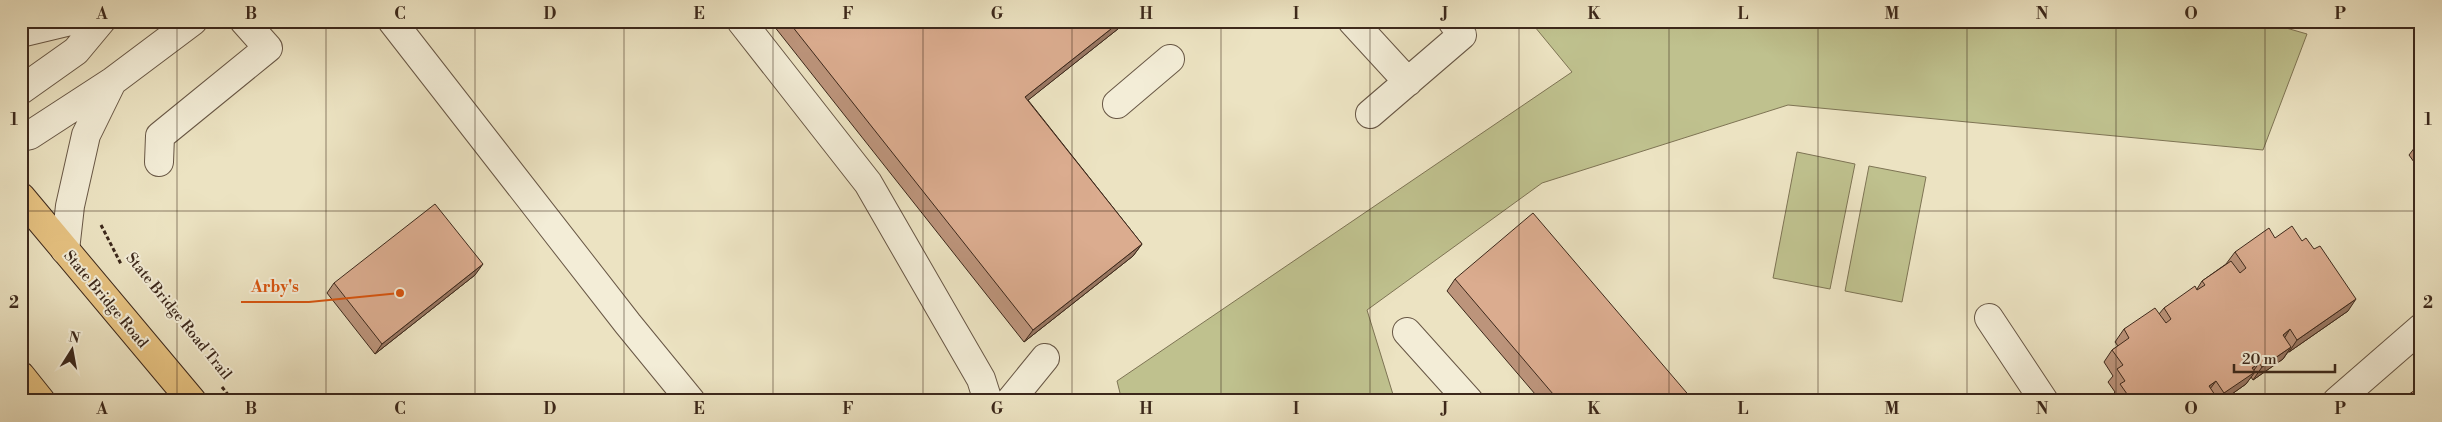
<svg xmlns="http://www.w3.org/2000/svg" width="2442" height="422" viewBox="0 0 2442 422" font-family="'Libre Bodoni',serif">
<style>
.green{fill:#bfc18e;stroke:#7e7454}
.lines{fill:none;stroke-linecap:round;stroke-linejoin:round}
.minor-casing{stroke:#685745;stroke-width:30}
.highway-casing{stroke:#3c281b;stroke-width:30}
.path{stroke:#3c281b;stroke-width:3;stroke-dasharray:4 2.5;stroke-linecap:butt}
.minor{stroke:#f3edd7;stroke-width:28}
.highway{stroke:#e6c281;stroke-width:28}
.wall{fill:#bc947b;stroke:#3c281b}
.shaded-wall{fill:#997864;stroke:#3c281b}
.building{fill:#dbac8f;stroke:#3c281b}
.grid{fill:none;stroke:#3c281b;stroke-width:1;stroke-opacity:0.55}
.labels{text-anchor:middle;stroke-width:4;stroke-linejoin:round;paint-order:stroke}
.street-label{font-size:15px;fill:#3c281b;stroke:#f3edd7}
.leader{fill:none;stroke:#d7540e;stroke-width:2}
.callout-dot{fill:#d7540e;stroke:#f3edd7;stroke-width:2}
.callout-label{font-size:16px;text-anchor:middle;font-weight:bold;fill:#d7540e;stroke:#f3edd7;stroke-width:4;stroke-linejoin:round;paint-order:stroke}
.neatline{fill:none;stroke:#3c281b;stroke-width:2}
.grid-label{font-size:16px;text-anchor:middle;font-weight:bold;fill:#3c281b}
</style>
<rect width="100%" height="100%" fill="#ece3c2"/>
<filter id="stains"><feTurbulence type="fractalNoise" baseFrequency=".004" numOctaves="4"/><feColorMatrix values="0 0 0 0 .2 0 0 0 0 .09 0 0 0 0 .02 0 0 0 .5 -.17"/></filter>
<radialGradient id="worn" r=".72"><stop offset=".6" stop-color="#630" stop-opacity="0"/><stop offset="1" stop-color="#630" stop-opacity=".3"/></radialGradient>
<path class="green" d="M 1530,21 L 2262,21 L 2307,34 L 2263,150 L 1788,105 L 1542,183 L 1367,310 L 1395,401 L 1122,401 L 1117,381 L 1572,72 Z
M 1797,152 L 1855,164 L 1830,289 L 1773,278 Z
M 1869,166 L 1926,177 L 1902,302 L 1845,291 Z"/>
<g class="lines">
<g class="minor-casing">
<path id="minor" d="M 392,21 L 628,324 L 691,401
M 741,21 L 868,183 L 981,379 L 988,401
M 1352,21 L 1408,82
M 21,33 L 71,21
M 21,90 L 76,51 L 101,21
M 1117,104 L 1170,59
M 1370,114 L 1462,35 L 1452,21
M 21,137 L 30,135 L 113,81 L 193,21
M 159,162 L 160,136 L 268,48 L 244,21
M 65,250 L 70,206 L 86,135 L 112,82
M 1989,318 L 2044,401
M 1407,332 L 1469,401
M 1010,401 L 1045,358
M 2337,401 L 2421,328"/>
</g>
<g class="highway-casing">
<path id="highway" d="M 21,197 L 192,401
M 21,376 L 41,401"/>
</g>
<path class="path" d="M 101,225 L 121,264
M 222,387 L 233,401"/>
<use href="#minor" class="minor"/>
<use href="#highway" class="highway"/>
</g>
<path class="wall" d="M 770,21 L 1128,21 L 1028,100 L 1142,244 L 1133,256 L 1024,342 Z
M 2421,141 L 2421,180 L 2416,173 L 2419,169 L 2409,155 L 2418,143 Z
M 2275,238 L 2348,311 L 2289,352 L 2288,352 L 2283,359 L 2253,380 L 2251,377 L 2246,384 L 2222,401 L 2213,401 L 2212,400 L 2211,401 L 2115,401 L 2112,396 L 2115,392 L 2108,382 L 2113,376 L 2104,362 L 2112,350 L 2118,346 L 2115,342 L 2124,329 L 2159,314 L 2164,308 L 2197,289 L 2202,281 L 2226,264 L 2235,252 Z
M 475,275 L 375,354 L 327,293 L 334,283 Z
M 1455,279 L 1692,399 L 1692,401 L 1541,401 L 1447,291 Z"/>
<path class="shaded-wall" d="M 1121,21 L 1128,21 L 1017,109 L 1025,97 Z
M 1142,244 L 1133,256 L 1024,342 L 1033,330 Z
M 483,264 L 475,275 L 375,354 L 382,344 Z
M 2356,299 L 2348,311 L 2289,352 L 2297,340 Z
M 2290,329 L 2282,342 L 2283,335 Z
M 2291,347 L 2283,359 L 2253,380 L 2262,367 Z
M 2259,363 L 2252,373 L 2255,372 L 2246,384 L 2222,401 L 2219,401 L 2224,393 L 2252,368 Z
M 2216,381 L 2207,393 L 2209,386 Z
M 2215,395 L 2211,401 L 2207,401 Z"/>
<path class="building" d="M 788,21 L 1121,21 L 1025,97 L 1142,244 L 1033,330 Z
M 435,204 L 483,264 L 382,344 L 334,283 Z
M 1533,213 L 1692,399 L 1691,401 L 1559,401 L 1455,279 Z
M 2292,226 L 2302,241 L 2306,238 L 2314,249 L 2320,246 L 2356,299 L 2297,340 L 2290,329 L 2283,335 L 2291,347 L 2262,367 L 2259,363 L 2252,368 L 2255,372 L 2224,393 L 2216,381 L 2209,386 L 2215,395 L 2207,401 L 2132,401 L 2120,384 L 2125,381 L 2117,369 L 2123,365 L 2112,350 L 2129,338 L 2124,329 L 2155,308 L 2166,323 L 2171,319 L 2164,308 L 2195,286 L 2197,290 L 2205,285 L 2202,281 L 2231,261 L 2240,273 L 2246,268 L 2235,252 L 2269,228 L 2275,238 Z
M 2421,386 L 2421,401 L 2399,401 Z"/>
<path class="grid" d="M 177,21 L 177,401M 326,21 L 326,401M 475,21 L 475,401M 624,21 L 624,401M 773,21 L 773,401M 923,21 L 923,401M 1072,21 L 1072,401M 1221,21 L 1221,401M 1370,21 L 1370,401M 1519,21 L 1519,401M 1669,21 L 1669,401M 1818,21 L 1818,401M 1967,21 L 1967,401M 2116,21 L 2116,401M 2265,21 L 2265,401M 21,211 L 2421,211"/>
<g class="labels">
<g class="street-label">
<text transform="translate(106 299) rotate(50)" y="5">State Bridge Road</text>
<text transform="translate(179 316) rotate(51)" y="5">State Bridge Road Trail</text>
</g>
</g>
<path class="leader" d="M400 293L309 302H241"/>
<circle class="callout-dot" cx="400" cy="293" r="5"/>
<g class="callout-label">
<text x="275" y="292">Arby's</text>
</g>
<rect width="2442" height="422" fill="none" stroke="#ece3c2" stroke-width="55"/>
<g transform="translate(72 350) rotate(11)" stroke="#f3edd7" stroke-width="4" paint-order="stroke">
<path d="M0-4L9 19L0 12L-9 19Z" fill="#3c281b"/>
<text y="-8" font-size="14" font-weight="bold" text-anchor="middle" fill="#3c281b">N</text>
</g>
<path d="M2234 364v8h101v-8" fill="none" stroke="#3c281b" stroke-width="2.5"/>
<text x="2242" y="364" font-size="15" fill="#3c281b" stroke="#f3edd7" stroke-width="4" paint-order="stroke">20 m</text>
<rect x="28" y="28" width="2386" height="366" class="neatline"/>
<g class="grid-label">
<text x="102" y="19">A</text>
<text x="251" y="19">B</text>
<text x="400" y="19">C</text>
<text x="550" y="19">D</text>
<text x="699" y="19">E</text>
<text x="848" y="19">F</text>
<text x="997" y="19">G</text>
<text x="1146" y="19">H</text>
<text x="1296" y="19">I</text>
<text x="1445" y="19">J</text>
<text x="1594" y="19">K</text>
<text x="1743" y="19">L</text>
<text x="1892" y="19">M</text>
<text x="2042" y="19">N</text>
<text x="2191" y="19">O</text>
<text x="2340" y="19">P</text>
<text x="14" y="125">1</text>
<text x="2428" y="125">1</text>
<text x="14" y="308">2</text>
<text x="2428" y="308">2</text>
<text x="102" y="414">A</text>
<text x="251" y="414">B</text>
<text x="400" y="414">C</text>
<text x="550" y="414">D</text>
<text x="699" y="414">E</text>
<text x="848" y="414">F</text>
<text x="997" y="414">G</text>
<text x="1146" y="414">H</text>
<text x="1296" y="414">I</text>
<text x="1445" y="414">J</text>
<text x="1594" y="414">K</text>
<text x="1743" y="414">L</text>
<text x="1892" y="414">M</text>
<text x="2042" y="414">N</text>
<text x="2191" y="414">O</text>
<text x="2340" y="414">P</text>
</g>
<rect width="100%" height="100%" filter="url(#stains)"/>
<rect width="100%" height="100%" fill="url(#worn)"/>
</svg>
